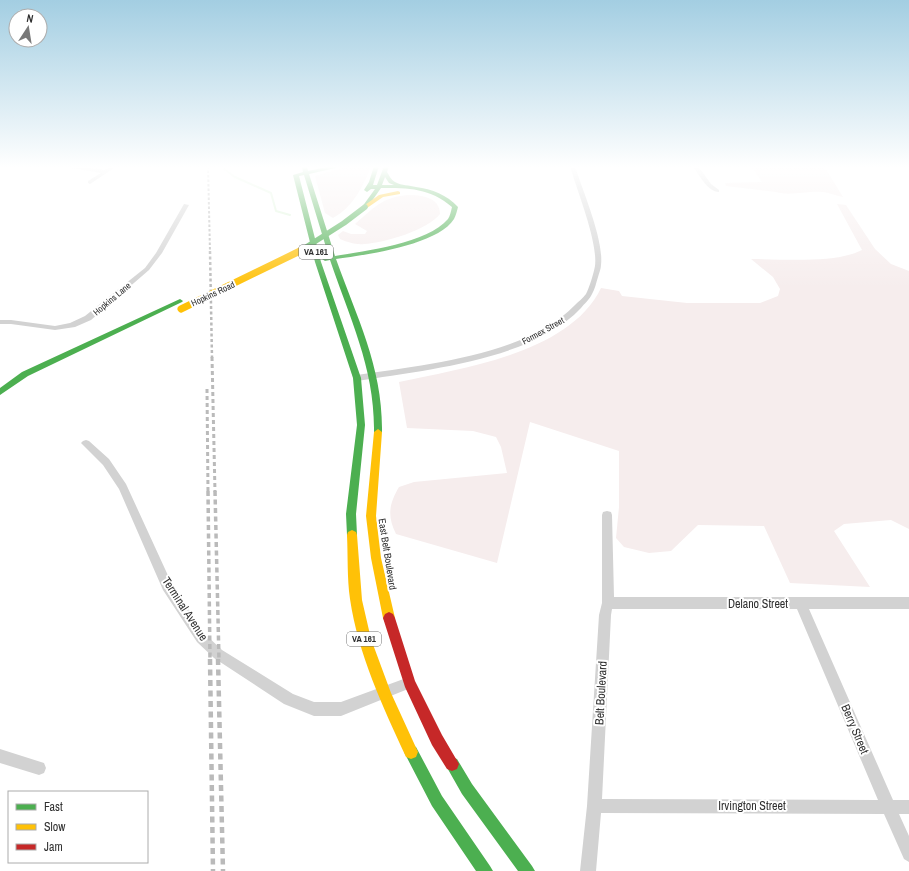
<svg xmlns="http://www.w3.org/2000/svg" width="909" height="871" viewBox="0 0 909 871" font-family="'Archivo Narrow',sans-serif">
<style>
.green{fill:#f6eded}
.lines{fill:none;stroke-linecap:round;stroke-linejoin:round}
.stream{stroke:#ddf4d9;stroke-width:2}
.street{fill:#d2d2d2;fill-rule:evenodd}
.fast{fill:#4caf50;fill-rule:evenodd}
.slow{fill:#ffc107;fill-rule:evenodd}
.jam{fill:#c62828;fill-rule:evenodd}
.rail-far4{stroke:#bababa;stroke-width:2;stroke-dasharray:2.5 2;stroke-linecap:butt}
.rail-far3{stroke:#bababa;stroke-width:2.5;stroke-dasharray:3 2.5;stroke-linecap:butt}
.rail-far2{stroke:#bababa;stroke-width:3;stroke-dasharray:4 3;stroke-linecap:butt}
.rail-far1{stroke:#bababa;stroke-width:3.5;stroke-dasharray:5 3.5;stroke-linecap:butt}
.rail{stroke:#bababa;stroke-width:4.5;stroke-dasharray:6 4.5;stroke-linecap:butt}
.fast-bridge{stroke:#4caf50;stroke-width:5.5}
.slow-bridge-far1{stroke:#ffc107;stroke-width:5.5}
.slow-bridge{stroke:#ffc107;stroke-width:7}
.labels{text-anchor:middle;stroke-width:4;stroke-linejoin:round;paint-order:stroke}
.shield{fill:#fff;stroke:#6e6e6e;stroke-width:1}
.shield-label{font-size:9px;font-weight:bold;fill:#303030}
.far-street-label{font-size:9px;fill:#303030;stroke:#fff}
.street-label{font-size:10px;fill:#303030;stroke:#fff}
.near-street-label{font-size:12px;fill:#303030;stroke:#fff}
</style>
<rect width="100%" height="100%" fill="#fff"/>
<path class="green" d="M 348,166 L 371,166 C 363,187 353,207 333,218 L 325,213 L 315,176 Z
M 751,166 L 824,166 L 843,197 C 837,196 833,194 828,193 C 811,189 792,197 776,192 L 726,186 L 725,183 L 762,182 Z
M 408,195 C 421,195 440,197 440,214 C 428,230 384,243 364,244 C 356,245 347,242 340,239 L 338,235 L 343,231 L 351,234 L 365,234 L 367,231 L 355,224 C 374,208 382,197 408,195 Z
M 837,204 L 846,205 L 875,249 L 891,264 L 909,271 L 909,529 L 891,520 L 844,524 L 834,531 L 870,587 L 790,583 L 764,526 L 698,525 L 671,551 L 649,553 L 624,547 L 616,538 L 619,507 L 619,451 L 530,422 L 497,563 L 396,534 C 387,516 389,504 399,487 L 414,482 L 507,473 L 501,447 L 496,437 L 473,431 L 407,428 L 399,382 C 463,368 570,353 601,288 L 619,291 L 622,296 L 687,303 L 760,303 L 778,296 L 780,289 L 773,277 L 751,259 C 782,259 835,264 862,250 Z"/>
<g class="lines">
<path class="stream" d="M 224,166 L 224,169 L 235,177 L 271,193 L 276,211 L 290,215"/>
<path class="street" d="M 60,166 L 75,166 L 105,170 L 111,166 L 117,166 L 90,184 L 88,183 L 88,181 L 101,173 Z
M 570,166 L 575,166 C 583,192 604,240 601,265 C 601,269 599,273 598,277 C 596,283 595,289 592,294 C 590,299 584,304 581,308 C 533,360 424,370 357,381 L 354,380 L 353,378 L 354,376 L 357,375 C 423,365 528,355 575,305 C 578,302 583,298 586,294 C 589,289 594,272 595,266 C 598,241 577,191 570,166 Z
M 693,166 L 698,166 L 711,184 L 719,190 L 719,192 C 708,192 699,175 693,166 Z
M 184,204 L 189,205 L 162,253 L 149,270 L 91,320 L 75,327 L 55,330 L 11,324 L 0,324 L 0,320 L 11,320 L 55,326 L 70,323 L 85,316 L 145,268 L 156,253 Z
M 86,440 L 89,441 L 109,459 L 126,484 L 171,582 L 205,634 L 222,650 L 293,694 L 314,702 L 341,702 L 409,677 L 413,679 L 415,683 L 413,687 L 341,716 L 314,716 L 284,704 L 214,658 L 197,642 L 163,590 L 119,489 L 103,465 L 81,443 L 83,441 Z
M 607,511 L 611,512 L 612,515 L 614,597 L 909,597 L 909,609 L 809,609 L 893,800 L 909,800 L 909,814 L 899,814 L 909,836 L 909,862 L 904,859 L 884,814 L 601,813 L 596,871 L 580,871 L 587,806 L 599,615 L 602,603 L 602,515 L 603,512 ZM 612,609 L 797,609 L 878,800 L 602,799 L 611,615 Z
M 0,749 L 44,763 L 46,768 L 44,773 L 39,775 L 0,763 Z"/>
<path class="fast" d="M 302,166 L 307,166 L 308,171 L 332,166 L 344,166 L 309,174 L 335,256 C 365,251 428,243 448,219 C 450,216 451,211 452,207 C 430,188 409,188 381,188 L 367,208 L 363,208 L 362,207 L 375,189 L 371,189 L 367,192 L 364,190 L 369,182 L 374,166 L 379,166 L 373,185 L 377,185 L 384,166 L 389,166 L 387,172 C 389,175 391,180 395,182 C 402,186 409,185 416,187 C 432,189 447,195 458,207 C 457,211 456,215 454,219 C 438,245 365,255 336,259 C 357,318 383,368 382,432 L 378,435 L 374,432 C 375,369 350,319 330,260 L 325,261 L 322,259 L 329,257 L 304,175 L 299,176 L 321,262 L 361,378 L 365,425 L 356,514 L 357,535 L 356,538 L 352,540 L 348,538 L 347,535 L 346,514 L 357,425 L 353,378 L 315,262 L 293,175 L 303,172 ZM 385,177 L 389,183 L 394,185 L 382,185 Z
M 180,299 L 183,301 L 182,302 L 28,376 L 0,395 L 0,388 L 22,372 Z
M 411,745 L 416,747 L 442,796 L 490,866 L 493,871 L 476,871 L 432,806 L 404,752 L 406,747 Z
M 452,757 L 457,759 L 472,784 L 532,866 L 535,871 L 518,871 L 462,794 L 445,764 L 447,759 Z"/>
<path class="slow" d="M 398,191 L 400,192 L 400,194 L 383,197 L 367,208 L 362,207 L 379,195 Z
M 378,429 L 382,432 L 376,516 L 381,558 L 395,618 L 393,622 L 389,624 L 385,622 L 383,618 L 371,558 L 366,516 L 374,432 Z
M 352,530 L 356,532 L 357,535 L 362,600 L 371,639 L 391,693 L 418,752 L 416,757 L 411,759 L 406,757 C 383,707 358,654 350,599 C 347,578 348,556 347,535 L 348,532 Z"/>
<path class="jam" d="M 389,612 L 393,614 L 395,618 L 415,681 L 442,735 L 459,764 L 457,769 L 452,771 L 447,769 L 432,745 L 405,687 L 383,618 L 385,614 Z"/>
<path class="rail-far4" d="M 208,166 L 210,252"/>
<path class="rail-far3" d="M 210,251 L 212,358"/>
<path class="rail-far2" d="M 212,357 L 215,492
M 207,389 L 208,492"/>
<path class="rail-far1" d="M 208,491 L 210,660
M 215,491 L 219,660"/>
<path class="rail" d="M 210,659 L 213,871
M 218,659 L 223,871"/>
<path class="fast-bridge" d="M 300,251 L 344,223 L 365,207"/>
<path class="slow-bridge-far1" d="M 298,252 L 300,251"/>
<path class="slow-bridge" d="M 181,309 L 300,251"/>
</g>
<linearGradient id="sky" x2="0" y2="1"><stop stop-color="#a3cee2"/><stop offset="0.58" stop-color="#fff"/><stop offset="1" stop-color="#fff" stop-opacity="0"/></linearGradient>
<rect width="909" height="288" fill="url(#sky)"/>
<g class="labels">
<g class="shield">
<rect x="299" y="245" width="34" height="14" rx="3"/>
<rect x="347" y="632" width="34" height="14" rx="3"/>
</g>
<g class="shield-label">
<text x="316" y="255">VA 161</text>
<text x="364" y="642">VA 161</text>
</g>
<g class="far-street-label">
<text transform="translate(213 294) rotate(-25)" y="3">Hopkins Road</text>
<text transform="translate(112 299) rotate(-40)" y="3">Hopkins Lane</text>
<text transform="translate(543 331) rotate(-29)" y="3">Formex Street</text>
</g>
<g class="street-label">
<text transform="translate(388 554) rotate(81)" y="4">East Belt Boulevard</text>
</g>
<g class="near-street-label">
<text x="758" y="608">Delano Street</text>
<text transform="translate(185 609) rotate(57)" y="4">Terminal Avenue</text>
<text transform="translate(601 693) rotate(-87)" y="4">Belt Boulevard</text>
<text transform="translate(855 729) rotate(67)" y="4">Berry Street</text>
<text x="752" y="810">Irvington Street</text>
</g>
</g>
<rect x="8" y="791" width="140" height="72" fill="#ffffff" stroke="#acacac"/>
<rect x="16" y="804" width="20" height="6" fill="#4caf50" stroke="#acacac"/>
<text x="44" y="811" font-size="12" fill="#303030">Fast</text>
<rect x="16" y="824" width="20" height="6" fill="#ffc107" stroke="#acacac"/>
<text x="44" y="831" font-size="12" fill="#303030">Slow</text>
<rect x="16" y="844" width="20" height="6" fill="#c62828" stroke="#acacac"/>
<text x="44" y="851" font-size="12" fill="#303030">Jam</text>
<g transform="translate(28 28) rotate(12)"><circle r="19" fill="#ffffff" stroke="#acacac"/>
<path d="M0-3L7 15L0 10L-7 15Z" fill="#787878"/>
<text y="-6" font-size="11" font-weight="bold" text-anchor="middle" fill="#303030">N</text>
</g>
</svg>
